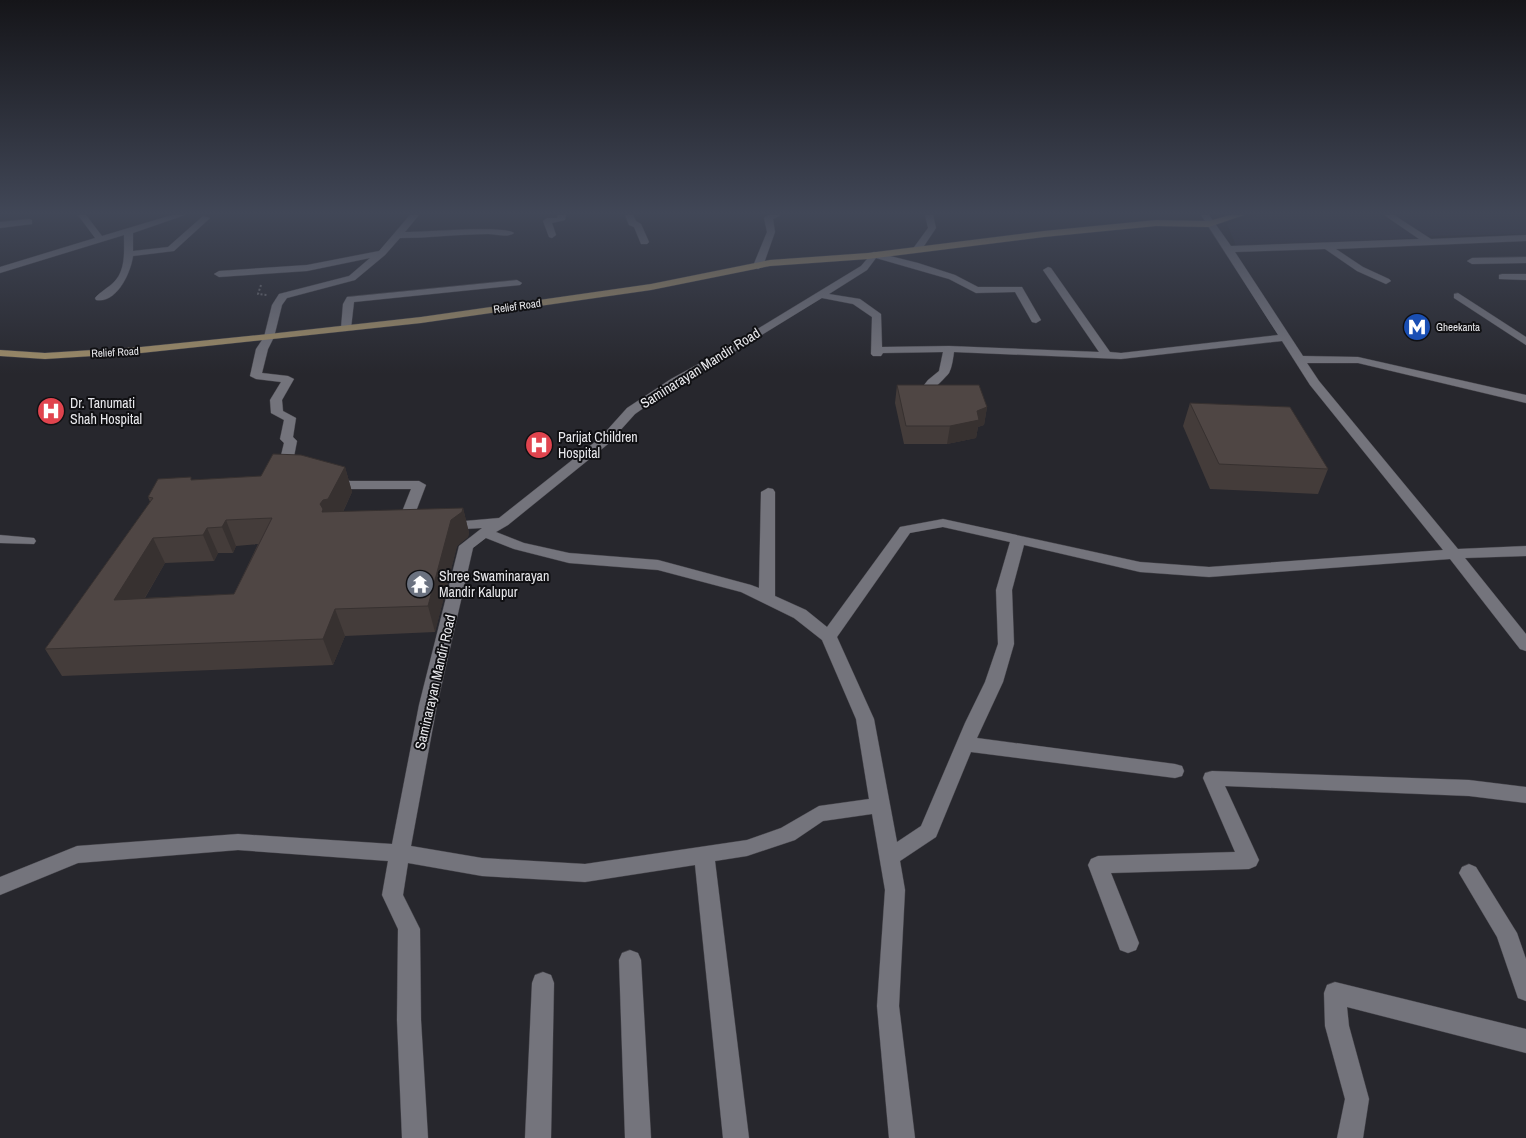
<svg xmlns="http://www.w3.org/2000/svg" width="1526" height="1138" viewBox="0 0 1526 1138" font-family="'Archivo Narrow',sans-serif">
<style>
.built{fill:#2d2d3a}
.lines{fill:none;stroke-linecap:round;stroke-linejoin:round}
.minor-casing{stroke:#444349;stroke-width:1}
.major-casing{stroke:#444349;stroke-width:1}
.path{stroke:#6a6a6f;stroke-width:2;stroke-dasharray:2 2;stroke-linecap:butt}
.minor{fill:#74747c;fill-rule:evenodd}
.major{fill:#9f8d68;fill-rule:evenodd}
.wall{fill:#443c3a;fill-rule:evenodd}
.shaded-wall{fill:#373130}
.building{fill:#4f4644;stroke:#373130;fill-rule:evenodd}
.labels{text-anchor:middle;stroke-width:4;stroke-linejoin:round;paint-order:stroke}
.far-street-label{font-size:11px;fill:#e8e8ec;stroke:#101013}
.far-poi-label{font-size:11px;fill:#e8e8ec;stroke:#101013;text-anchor:start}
.street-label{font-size:14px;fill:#e8e8ec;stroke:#101013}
.poi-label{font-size:14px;fill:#e8e8ec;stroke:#101013;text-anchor:start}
</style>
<rect width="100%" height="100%" fill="#27272d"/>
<path class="built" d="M 1257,215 L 1380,215 L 1405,229 L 1417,238 L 1236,246 L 1227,224 Z
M 1395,215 L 1526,215 L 1526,234 L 1420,236 Z"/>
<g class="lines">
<g class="minor-casing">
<path id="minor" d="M 78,215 L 86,215 L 102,236 L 172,215 L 185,215 L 133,233 L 133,251 L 168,247 L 203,216 L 210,218 L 174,251 L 133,256 C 131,272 117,304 96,300 L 95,298 C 100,292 108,288 114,282 C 126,270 124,251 124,235 L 0,273 L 0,267 L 95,238 Z
M 410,215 L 419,215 L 405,232 C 424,232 504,225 514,233 C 508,238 496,234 488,234 C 459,234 429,238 400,238 L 385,255 L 355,280 L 287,298 L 282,305 L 274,337 L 268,349 L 262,373 L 288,376 L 294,379 L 282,400 L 283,411 L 296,418 L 293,437 L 297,441 L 291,472 L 289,475 L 279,475 L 277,472 L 284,443 L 280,439 L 284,420 L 271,413 L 270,400 L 281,382 L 256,379 L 250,376 L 256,349 L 264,337 L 272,305 L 279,294 L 349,276 L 370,258 L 307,271 L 219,277 L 214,274 L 219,271 L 307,265 L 379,251 Z
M 558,215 L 566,215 L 565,220 L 552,223 L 556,235 L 552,238 L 549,237 L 543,221 L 547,218 L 557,218 Z
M 625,215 L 633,215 L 636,221 L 641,224 L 649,242 L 647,244 L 641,244 L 634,227 L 629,225 Z
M 768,215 L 781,215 L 773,219 L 775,232 L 763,266 L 758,269 L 753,266 L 767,232 L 764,218 Z
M 925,215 L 933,215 L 936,228 L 920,252 L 914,252 L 912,250 L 928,228 Z
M 1201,215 L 1209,215 L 1231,246 L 1419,239 L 1384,215 L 1394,215 L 1431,239 L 1526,235 L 1526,241 L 1336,249 L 1363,267 L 1389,279 L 1391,281 L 1386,284 L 1357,271 L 1325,249 L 1235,252 L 1303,356 L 1358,357 L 1526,395 L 1526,403 L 1358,363 L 1307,363 L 1319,381 L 1458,549 L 1526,546 L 1526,556 L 1465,558 L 1526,634 L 1526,651 L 1520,649 L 1450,559 L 1209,577 L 1140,572 L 1024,545 L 1012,590 L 1014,644 L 1003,682 L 977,738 L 1175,764 L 1182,766 L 1184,771 L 1182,776 L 1175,778 L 971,752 L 936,837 L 900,861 L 905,890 L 899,1006 L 915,1138 L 889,1138 L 877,1006 L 885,890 L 872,814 L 823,821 L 795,840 L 747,856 L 715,861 L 749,1138 L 723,1138 L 695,865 L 585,882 L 482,876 L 408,863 L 403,895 L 420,929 L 421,1020 L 428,1138 L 402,1138 L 397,1020 L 398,929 L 382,895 L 388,861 L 238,850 L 78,863 L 0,895 L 0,877 L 77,846 L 238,834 L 392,844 L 419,705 L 459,546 L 482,528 L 447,530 L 442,529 L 440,526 L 442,523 L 499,518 L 600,438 L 627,408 L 671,379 L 713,356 L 861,266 L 867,259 L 863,256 L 874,252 L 918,263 L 955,275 L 978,287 L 1022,287 L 1041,320 L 1036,323 L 1032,322 L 1015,292 L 976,293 L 949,279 L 876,258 L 867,270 L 829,294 L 860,299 L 881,314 L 882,347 L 949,346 L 1099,352 L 1043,270 L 1048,267 L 1051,268 L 1110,352 L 1121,353 L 1278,335 ZM 822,298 L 853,304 L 872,317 L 871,354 L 873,356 L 881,356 L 883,353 L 943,352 L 939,371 L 928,380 L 917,394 L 923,398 C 926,397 947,376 949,373 C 952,367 953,359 954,352 L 1121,359 L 1282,341 L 1310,385 L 1443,550 L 1209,567 L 1140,562 L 943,519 L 900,527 L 827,627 L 806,610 L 775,596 L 775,492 L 773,489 L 768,488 L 761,492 L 759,588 L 751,585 L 658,560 L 569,553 L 524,543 L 496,532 L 508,525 L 608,444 L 635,414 L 679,383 L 721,360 ZM 943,527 L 1010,542 L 996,590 L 998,644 L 985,682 L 965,723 L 921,826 L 897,842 L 874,719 L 837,637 L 910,533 ZM 486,538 L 514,549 L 569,563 L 658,570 L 741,592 L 794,618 L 822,640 L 856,719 L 869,799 L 819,806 L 781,828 L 747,840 L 585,864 L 482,858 L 411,846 L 437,705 L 473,548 Z
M 29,219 L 32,220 L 32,224 L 0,228 L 0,222 Z
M 1526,257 L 1526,263 L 1472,264 L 1467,261 L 1472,258 Z
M 1502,274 L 1526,274 L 1526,280 L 1499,279 L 1499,275 Z
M 517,280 L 522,283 L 520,285 L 354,302 L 351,328 L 346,331 L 341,328 L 343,304 L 347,297 Z
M 1458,293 L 1526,337 L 1526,345 L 1454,298 L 1454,294 Z
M 331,475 L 350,481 L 419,481 L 426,485 L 410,527 L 408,530 L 398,530 L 396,527 L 411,489 L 349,489 L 326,482 L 324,479 Z
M 0,535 L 34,538 L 36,541 L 34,544 L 0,543 Z
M 1212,771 L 1469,780 L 1526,787 L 1526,803 L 1469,796 L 1225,786 L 1259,860 L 1256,866 L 1249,869 L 1111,873 L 1139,943 L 1136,950 L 1128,953 L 1120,950 L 1088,865 L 1091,859 L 1098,856 L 1235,852 L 1203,778 L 1205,773 Z
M 1469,864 L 1476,867 L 1517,933 L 1526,959 L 1526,1001 L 1518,998 L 1497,937 L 1459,873 L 1462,867 Z
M 630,950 L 638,953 L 641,960 L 651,1138 L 625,1138 L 619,960 L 622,953 Z
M 543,972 L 551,975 L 554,983 L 551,1138 L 525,1138 L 532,983 L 535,975 Z
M 1335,982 L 1526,1029 L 1526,1053 L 1347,1007 L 1349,1026 L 1369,1099 L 1363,1138 L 1337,1138 L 1345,1099 L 1325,1026 L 1324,993 L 1327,985 Z"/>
</g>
<g class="major-casing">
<path id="major" d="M 1230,215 L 1244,215 L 1209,227 L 1156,226 L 1044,237 L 868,259 L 770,266 L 651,290 L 421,323 L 141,353 L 45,359 L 0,356 L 0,350 L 45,353 L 141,347 L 269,334 L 421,317 L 651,284 L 770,260 L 868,253 L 1044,231 L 1156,220 L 1209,221 Z"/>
</g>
<path class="path" d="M 261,285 L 258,294 L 267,295"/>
<use href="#minor" class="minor"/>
<use href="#major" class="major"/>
</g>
<path class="wall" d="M 897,385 L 987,407 L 984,425 L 978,427 L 976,438 L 947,444 L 904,444 L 895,403 Z
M 1190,403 L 1328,469 L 1318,494 L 1210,489 L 1183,426 Z
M 345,467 L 352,492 L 343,512 L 463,508 L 469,533 L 468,537 L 457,546 L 435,632 L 345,636 L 333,665 L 62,676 L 45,649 L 150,502 L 148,497 L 192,480 L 261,476 ZM 258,544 L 234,594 L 145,598 L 165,563 L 214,561 L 218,553 L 233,553 L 236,546 Z"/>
<path class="shaded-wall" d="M 987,407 L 984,425 L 978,427 L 976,438 L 947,444 L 950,426 L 977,411 Z
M 345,467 L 352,492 L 337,524 L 322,512 L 320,504 Z
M 463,508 L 469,533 L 468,537 L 457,546 L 435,632 L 428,606 L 451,520 Z
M 226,520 L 236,546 L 233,553 L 222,527 Z
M 207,528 L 218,553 L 214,561 L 203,535 Z
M 153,538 L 165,563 L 128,626 L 114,600 Z
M 335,609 L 345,636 L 333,665 L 323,639 Z"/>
<path class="building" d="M 897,385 L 979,385 L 987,407 L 977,411 L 979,420 L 950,426 L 906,426 Z
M 1190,403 L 1290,407 L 1328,469 L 1219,464 Z
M 273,454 L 301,455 L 345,467 L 328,499 L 323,500 L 320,504 L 323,509 L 322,512 L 463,508 L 462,512 L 451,520 L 428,606 L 335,609 L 323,639 L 45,649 L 153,498 L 148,497 L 158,479 L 191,477 L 191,480 L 261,476 ZM 272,518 L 234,594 L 114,600 L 153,538 L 203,535 L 207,528 L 222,527 L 226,520 Z"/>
<linearGradient id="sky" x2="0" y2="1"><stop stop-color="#151519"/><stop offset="0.57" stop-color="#414757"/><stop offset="1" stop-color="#414757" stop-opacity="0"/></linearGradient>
<rect width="1526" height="374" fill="url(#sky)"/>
<defs>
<g id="metro-disc" transform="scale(1.4375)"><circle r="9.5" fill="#1a4fb4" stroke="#101013"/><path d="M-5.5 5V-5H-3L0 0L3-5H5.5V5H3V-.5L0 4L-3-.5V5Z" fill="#fff"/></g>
<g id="hospital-disc" transform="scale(1.4375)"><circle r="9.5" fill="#e0444e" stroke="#101013"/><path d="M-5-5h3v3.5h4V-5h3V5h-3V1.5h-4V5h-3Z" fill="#fff"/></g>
<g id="temple-disc" transform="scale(1.4375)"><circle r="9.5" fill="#6b7280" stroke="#101013"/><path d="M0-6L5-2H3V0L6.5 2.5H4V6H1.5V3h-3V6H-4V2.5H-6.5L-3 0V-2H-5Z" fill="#fff"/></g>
</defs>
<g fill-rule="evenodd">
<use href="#metro-disc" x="1417" y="327"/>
<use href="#hospital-disc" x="51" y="411"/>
<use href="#hospital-disc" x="539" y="445"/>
<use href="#temple-disc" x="420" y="584"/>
</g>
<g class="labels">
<g class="far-street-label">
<text transform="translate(517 306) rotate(-8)" y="4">Relief Road</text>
<text transform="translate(115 352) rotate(-3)" y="4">Relief Road</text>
</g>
<g class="far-poi-label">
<text x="1436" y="331">Gheekanta</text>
</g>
<g class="street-label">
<text transform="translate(700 368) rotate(-32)" y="5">Saminarayan Mandir Road</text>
<text transform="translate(435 682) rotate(-77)" y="5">Saminarayan Mandir Road</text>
</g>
<g class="poi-label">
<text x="70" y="408">Dr. Tanumati<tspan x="70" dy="16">Shah Hospital</tspan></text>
<text x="558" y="442">Parijat Children<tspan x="558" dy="16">Hospital</tspan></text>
<text x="439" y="581">Shree Swaminarayan<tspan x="439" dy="16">Mandir Kalupur</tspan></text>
</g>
</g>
</svg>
